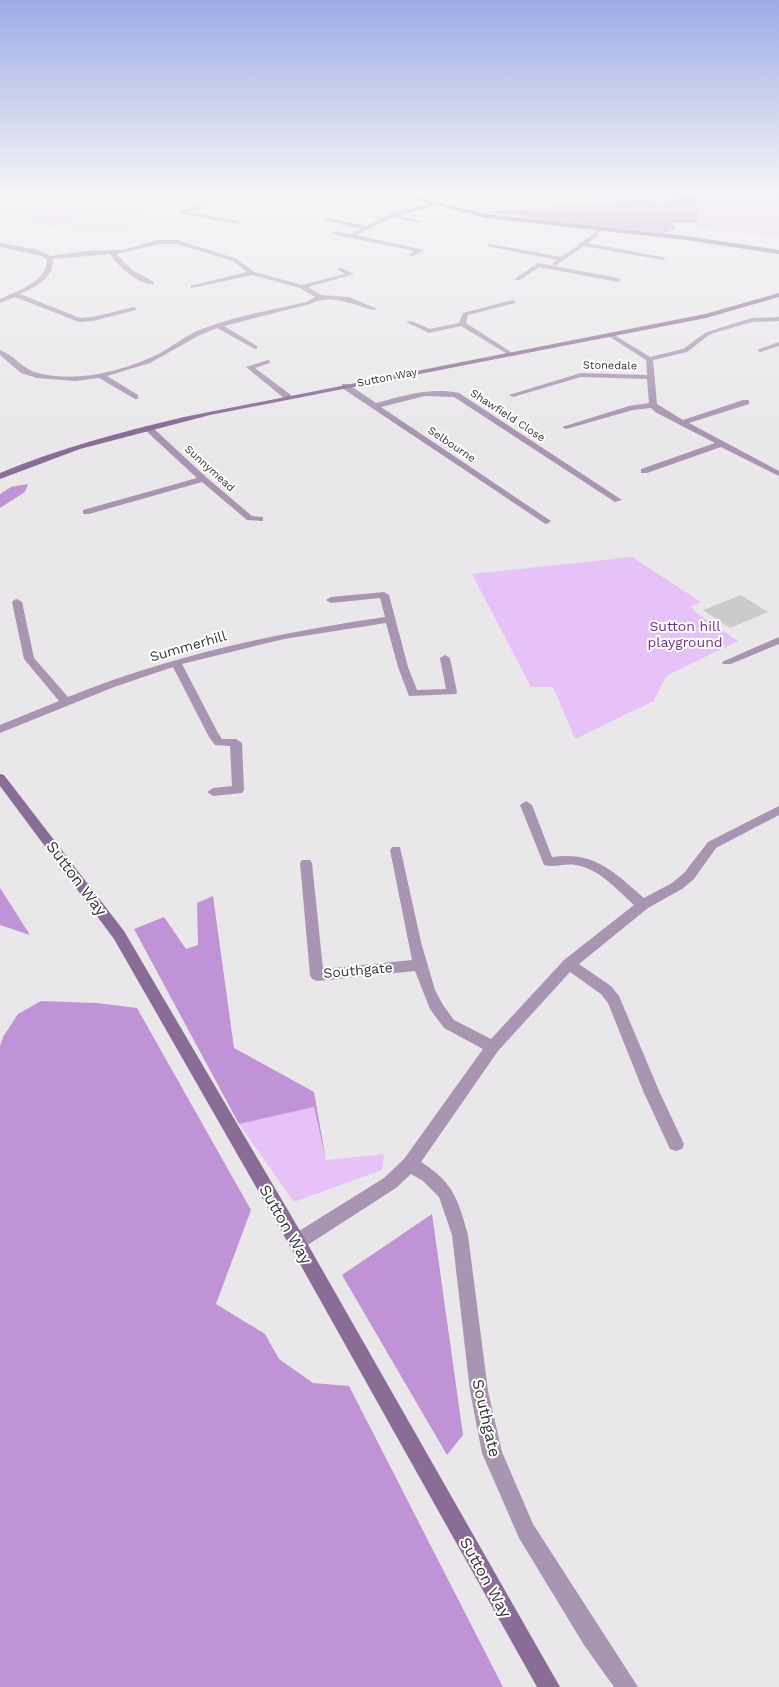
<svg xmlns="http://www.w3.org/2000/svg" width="779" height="1687" viewBox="0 0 779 1687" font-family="'Work Sans',sans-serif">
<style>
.built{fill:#e2dbe4}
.green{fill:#e7c2f8}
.forest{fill:#c093d6}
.building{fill:#cdcace}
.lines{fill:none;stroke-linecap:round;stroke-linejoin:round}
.street{fill:#a995b2;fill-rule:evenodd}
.secondary{fill:#8a6d97;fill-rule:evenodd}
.labels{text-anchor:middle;stroke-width:4;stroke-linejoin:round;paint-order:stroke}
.far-street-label{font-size:11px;fill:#363536;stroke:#fff}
.park-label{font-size:14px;fill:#6b3382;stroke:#fff}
.street-label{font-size:14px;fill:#363536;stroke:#fff}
.near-street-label{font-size:16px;fill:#363536;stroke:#fff}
</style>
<rect width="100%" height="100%" fill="#e9e7ea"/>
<path class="built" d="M 0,191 L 193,191 L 133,215 L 152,219 L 116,235 L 0,225 Z"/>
<path class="green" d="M 697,193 L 779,199 L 779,236 L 698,229 Z
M 61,207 L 87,211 L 53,226 L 27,221 Z
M 632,557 L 701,602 L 691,606 L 694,611 L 738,641 L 666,676 L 654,701 L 575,739 L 553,687 L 531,687 L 472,574 Z
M 314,1106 L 326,1160 L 384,1154 L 382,1170 L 294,1202 L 239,1124 Z"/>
<path class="forest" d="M 670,191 L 779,191 L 779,199 L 697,193 L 698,223 L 673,223 L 676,229 L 663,233 L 551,221 L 488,212 L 643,200 L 659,203 L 672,201 L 674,198 Z
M 28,484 L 25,492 L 0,508 L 0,494 L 11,487 Z
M 0,888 L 30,935 L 0,925 Z
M 213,896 L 234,1048 L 314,1092 L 326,1160 L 314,1107 L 239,1124 L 134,929 L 164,917 L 186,949 L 198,945 L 197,903 Z
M 41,1001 L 96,1003 L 137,1008 L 251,1210 L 216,1304 L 265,1334 L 279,1359 L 313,1383 L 349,1386 L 503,1687 L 0,1687 L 0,1046 L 3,1037 L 18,1014 Z
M 432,1214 L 463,1435 L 447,1455 L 342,1275 Z"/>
<path class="building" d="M 741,595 L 768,612 L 730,628 L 703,610 Z"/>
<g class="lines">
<path class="street" d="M 229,191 L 235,191 L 187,212 L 237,221 L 239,224 L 178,213 Z
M 606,191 L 612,191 L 614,193 L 609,194 Z
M 435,202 L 437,205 L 397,216 L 420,221 L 420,223 L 392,217 L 356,235 L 424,250 L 411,257 L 409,254 L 415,251 L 332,234 L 334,231 L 350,234 L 361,229 L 324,220 L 327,218 L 366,226 L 388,215 Z
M 600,226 L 602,229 L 596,237 L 588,243 L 666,258 L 663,260 L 584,246 L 555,266 L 552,264 L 557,260 L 487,246 L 490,244 L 561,257 L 592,235 Z
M 159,240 L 177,240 L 237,259 L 254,272 L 302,285 L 345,274 L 337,269 L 342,268 L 354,274 L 308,287 L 321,295 L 349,297 L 377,309 C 369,314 336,290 310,304 L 224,326 L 257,346 L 257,348 L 255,349 L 217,328 L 198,336 L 150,363 L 107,376 L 138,395 L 138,399 L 135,399 L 99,378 L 75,381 L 37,378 L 21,373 L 0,355 L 0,350 C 16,356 23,371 42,374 C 80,382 125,371 160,353 C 173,346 185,336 199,330 C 233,317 270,310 306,302 L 315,297 L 300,288 L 252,275 L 191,288 L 191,286 L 247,272 L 233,261 L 177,244 L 159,244 L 116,254 L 132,270 L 154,282 L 154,284 C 138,285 119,267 110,254 L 53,259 C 54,278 35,287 20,294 L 80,318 L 93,317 L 134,307 L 136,308 L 136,310 L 93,321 L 79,322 L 15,297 L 0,303 L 0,299 C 17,291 48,282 47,259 L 42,256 L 0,247 L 0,243 L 34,249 L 51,256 L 87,251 L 122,250 Z
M 538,263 L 618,278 L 621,280 L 618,282 L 539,267 L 520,280 L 516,280 L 516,278 Z
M 513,300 L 516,302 L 515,303 L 468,315 L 466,323 L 511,352 L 511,354 L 509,355 L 461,326 L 429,333 L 406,322 L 411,321 L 430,329 L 459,323 L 463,313 Z
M 779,317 L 779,321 L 752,322 L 717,332 L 709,335 L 687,352 L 653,360 L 657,404 L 683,420 L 743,400 L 749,400 L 749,404 L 689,423 L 779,471 L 779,476 L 721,447 L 647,473 L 641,473 L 641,469 L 715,443 L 655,412 L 651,408 L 633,410 L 566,429 L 562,427 L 629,406 L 649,403 L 647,379 L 581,377 L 513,397 L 509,395 L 581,373 L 647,375 L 646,360 L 607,335 L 607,333 L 611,333 L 650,357 L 683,349 L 705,333 L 713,330 L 752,318 Z
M 779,342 L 779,346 L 760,352 L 757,350 Z
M 268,360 L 270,361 L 270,363 L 255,368 L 291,395 L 291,399 L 285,399 L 246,367 Z
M 342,384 L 348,384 L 376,403 C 403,396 430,387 459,393 L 622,500 L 615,502 L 454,397 L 425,396 L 381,407 L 551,521 L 547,524 L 544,523 L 342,388 Z
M 145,426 L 151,426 L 206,477 L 252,516 L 263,517 L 263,521 L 247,520 L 202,482 L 89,514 L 83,514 L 83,510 L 197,478 L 145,430 Z
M 384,592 L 389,595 L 408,667 L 417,690 L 446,689 L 440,658 L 445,655 L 450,658 L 457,692 L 456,694 L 409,696 L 398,667 L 386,623 L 284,639 L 182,664 L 218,733 L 222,739 L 236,739 L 242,743 L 244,790 L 242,793 L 213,796 L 207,792 L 213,788 L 232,786 L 230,746 L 215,745 L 209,737 L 173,667 L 114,687 L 0,733 L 0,725 L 59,701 L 24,659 L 12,602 L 14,600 L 17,599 L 22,602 L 34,658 L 68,697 C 170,656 275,633 385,617 L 380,598 L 331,603 L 326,600 L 331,597 Z
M 779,637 L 779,644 L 731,664 L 723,664 L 722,662 Z
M 526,801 L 532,805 L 552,857 C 595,851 614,872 644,898 L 672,883 L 684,873 L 708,842 L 779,806 L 779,815 L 716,848 L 694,879 L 682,889 L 648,908 L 579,964 L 611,986 L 619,996 L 660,1093 L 684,1144 L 682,1149 L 676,1151 L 670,1149 L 644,1093 L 608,1003 L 601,994 L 570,972 L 498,1051 L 421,1162 C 453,1182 458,1199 468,1235 L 488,1391 L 502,1452 L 533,1524 L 638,1687 L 614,1687 L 584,1645 L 519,1538 L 482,1453 L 470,1391 L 452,1235 L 439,1197 L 423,1181 L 411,1174 L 396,1188 L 303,1248 L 297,1250 L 291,1248 L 288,1242 L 291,1236 L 384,1178 L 404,1159 L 483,1049 L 444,1028 L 430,1009 L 415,971 L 317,981 L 312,979 L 310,975 L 300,863 L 302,860 L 310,860 L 312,863 L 323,969 L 412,960 L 390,850 L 392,847 L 400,847 L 421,942 L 435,990 L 443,1005 L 454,1020 L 491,1039 L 564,960 L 634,905 C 617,890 599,868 575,865 C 565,863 554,868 544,865 L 520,805 Z"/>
<path class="secondary" d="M 384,191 L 391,191 L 486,214 L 686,236 L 779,250 L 779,254 L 686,240 L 486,218 Z
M 779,293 L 779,297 L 706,318 L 210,415 L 80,449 L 0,479 L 0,473 C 60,448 121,432 184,417 L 705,314 Z
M 0,774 L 4,775 L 124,931 L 303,1236 L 560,1687 L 537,1687 L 291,1248 L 114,939 L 0,786 Z"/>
</g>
<linearGradient id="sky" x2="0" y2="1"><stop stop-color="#9dace6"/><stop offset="0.45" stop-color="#f5f4f6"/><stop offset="1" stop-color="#f5f4f6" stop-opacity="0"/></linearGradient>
<rect width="779" height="427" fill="url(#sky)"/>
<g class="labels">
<g class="far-street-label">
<text transform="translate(610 365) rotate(1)" y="4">Stonedale</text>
<text transform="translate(387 377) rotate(-11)" y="4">Sutton Way</text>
<text transform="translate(508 415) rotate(33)" y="4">Shawfield Close</text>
<text transform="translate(452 444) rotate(34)" y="4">Selbourne</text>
<text transform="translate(210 468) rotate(42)" y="4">Sunnymead</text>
</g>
<g class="park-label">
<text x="685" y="631">Sutton hill<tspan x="685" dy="16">playground</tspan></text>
</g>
<g class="street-label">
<text transform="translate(188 646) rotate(-16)" y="5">Summerhill</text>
<text transform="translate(358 970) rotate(-5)" y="5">Southgate</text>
</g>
<g class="near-street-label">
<text transform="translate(77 878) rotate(53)" y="6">Sutton Way</text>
<text transform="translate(286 1224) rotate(60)" y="6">Sutton Way</text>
<text transform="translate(487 1418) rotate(77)" y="6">Southgate</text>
<text transform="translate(486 1577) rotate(61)" y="6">Sutton Way</text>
</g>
</g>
</svg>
